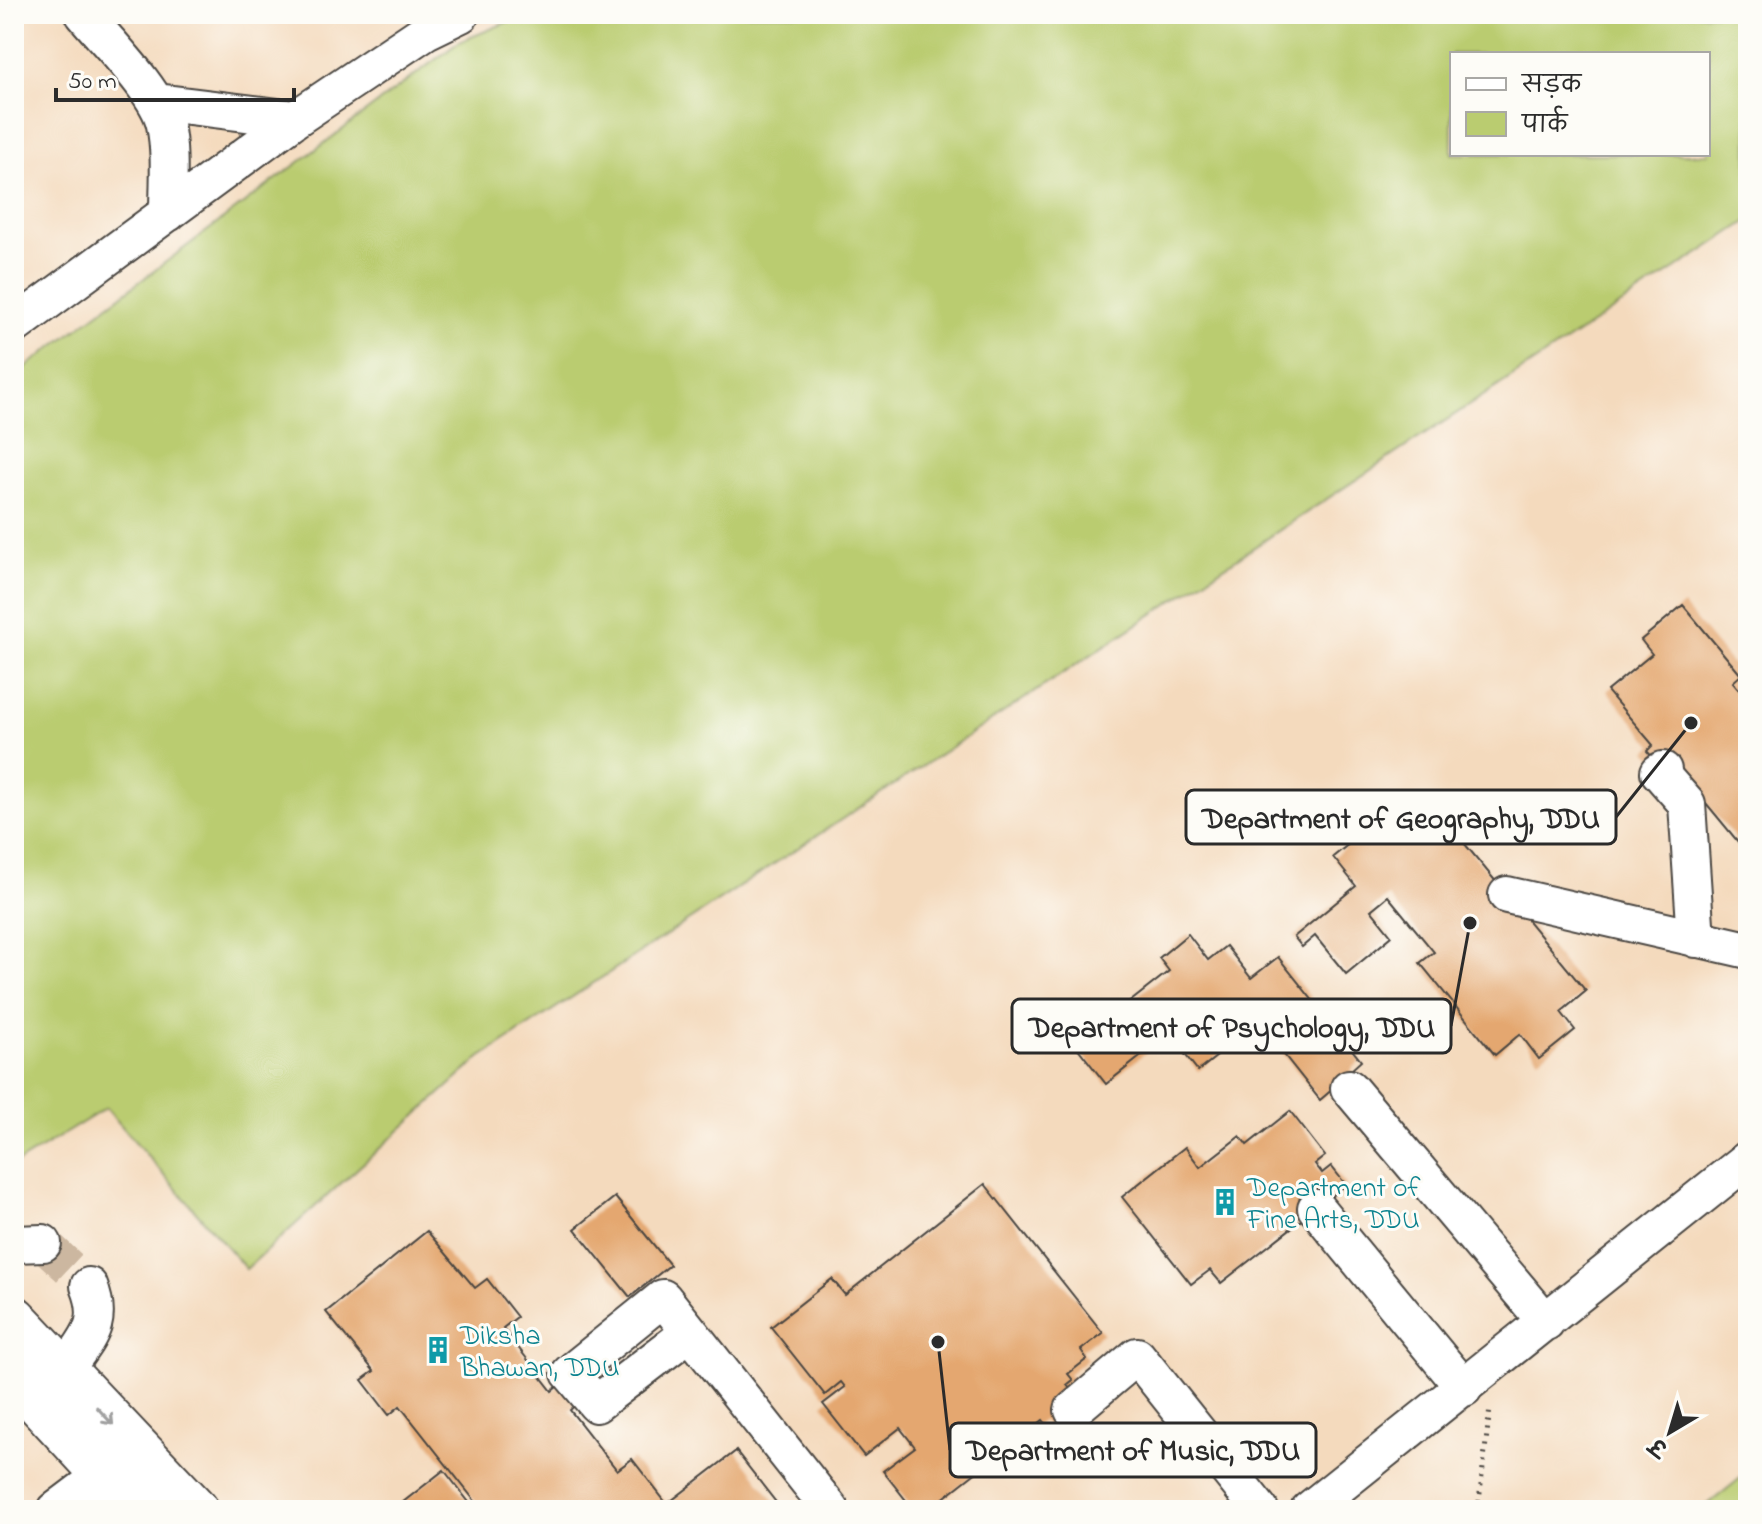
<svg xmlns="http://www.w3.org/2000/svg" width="1762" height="1524" viewBox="0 0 1762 1524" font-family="'Indie Flower','Playpen Sans Deva',sans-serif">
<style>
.green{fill:#bacc70;stroke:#727c4e;stroke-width:2;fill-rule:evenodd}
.building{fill:#e4a770}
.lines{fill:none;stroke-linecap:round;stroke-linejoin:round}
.minor-tunnel{stroke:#ccb7a0;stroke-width:36;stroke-dasharray:36 18;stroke-linecap:butt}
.minor-casing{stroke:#494541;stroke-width:40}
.major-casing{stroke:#494541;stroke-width:48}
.path{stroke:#494541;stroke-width:5;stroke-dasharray:2 6;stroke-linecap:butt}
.minor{stroke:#fff;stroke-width:36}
.major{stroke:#fff;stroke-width:44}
.oneway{stroke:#a0a0a0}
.labels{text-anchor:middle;stroke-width:6;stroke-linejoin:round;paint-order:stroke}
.culture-label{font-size:28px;fill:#0d838f;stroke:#fdfcf7;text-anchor:start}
.leader{fill:none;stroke:#2b2b2b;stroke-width:3}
.callout-dot{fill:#2b2b2b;stroke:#fdfcf7;stroke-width:3}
.callout{fill:#fdfcf7;stroke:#2b2b2b;stroke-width:3}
.callout-label{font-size:30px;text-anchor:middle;font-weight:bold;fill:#2b2b2b}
</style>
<rect width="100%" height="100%" fill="#fdfcf7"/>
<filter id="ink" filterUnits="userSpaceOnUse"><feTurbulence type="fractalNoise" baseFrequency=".0125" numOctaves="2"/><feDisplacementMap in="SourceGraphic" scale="16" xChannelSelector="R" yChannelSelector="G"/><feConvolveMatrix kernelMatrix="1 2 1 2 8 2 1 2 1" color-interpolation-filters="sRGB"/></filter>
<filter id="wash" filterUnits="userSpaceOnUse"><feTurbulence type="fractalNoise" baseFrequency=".006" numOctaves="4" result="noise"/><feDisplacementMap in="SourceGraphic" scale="32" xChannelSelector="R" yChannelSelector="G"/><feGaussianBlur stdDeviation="1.8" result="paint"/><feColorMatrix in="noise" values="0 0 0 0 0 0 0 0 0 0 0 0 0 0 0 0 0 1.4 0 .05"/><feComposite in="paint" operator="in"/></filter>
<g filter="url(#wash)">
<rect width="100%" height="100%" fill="#f4dabd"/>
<path class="green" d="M 527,14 L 1748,14 L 1748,221 L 480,1058 L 246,1269 L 106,1108 L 14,1165 L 14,376 L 459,42 ZM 1452,54 L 1708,54 L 1708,154 L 1452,154 Z
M 1748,1472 L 1748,1510 L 1701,1510 Z"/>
<g id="blocks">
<path class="building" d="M 1683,605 L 1741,675 L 1733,682 L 1748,700 L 1748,854 L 1687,780 L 1678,787 L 1647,751 L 1653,745 L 1607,691 L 1652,654 L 1641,640 Z
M 1427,798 L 1586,991 L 1561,1012 L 1575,1030 L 1539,1059 L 1520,1034 L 1495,1055 L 1420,963 L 1434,952 L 1388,896 L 1371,910 L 1392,936 L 1346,974 L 1315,936 L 1302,947 L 1294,937 L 1356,886 L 1333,857 L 1385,814 L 1394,825 Z
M 1188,934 L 1208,960 L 1226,946 L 1251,978 L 1278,957 L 1361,1061 L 1351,1070 L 1359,1080 L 1334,1088 L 1320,1100 L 1259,1023 L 1198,1071 L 1169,1034 L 1106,1084 L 1066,1033 L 1089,1016 L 1098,1027 L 1169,971 L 1159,958 Z
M 1290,1111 L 1325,1156 L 1315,1164 L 1322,1173 L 1331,1166 L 1346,1185 L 1221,1283 L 1210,1270 L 1191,1284 L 1122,1197 L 1185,1147 L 1200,1167 L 1240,1136 L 1247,1145 Z
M 985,1184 L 1103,1333 L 1081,1350 L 1087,1359 L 1068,1374 L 1073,1380 L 1067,1385 L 1076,1397 L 1073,1410 L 1050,1429 L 1043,1420 L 932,1507 L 909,1504 L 883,1471 L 915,1447 L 900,1428 L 864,1456 L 823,1404 L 845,1387 L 841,1382 L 825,1395 L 771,1327 L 832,1279 L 845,1295 Z
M 615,1197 L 670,1265 L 630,1297 L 575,1229 Z
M 427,1231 L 475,1288 L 487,1279 L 517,1317 L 503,1328 L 552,1391 L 563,1382 L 579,1402 L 570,1410 L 617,1470 L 632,1459 L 667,1504 L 736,1451 L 782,1510 L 482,1510 L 400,1406 L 389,1415 L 362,1380 L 374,1371 L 326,1312 Z
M 444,1470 L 475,1510 L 393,1510 Z"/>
</g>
</g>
<g filter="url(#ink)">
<use href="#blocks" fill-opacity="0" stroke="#494541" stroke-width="2"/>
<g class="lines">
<path class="minor-tunnel" d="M 43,1243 L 89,1286"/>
<g class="minor-casing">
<path id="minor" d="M 84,14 C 106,41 159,93 165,125 C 171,153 168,185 168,213
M 157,102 L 295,119
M 14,326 L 295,119 L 426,31 L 461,14
M 1663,770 L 1659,772 L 1687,804 L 1696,939
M 1507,895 L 1748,950
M 1349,1088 L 1546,1322
M 1316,1208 L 1464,1388
M 14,1244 L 43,1243
M 690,1332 L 596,1404 L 570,1373 L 663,1298 L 831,1510
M 64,1372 C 86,1338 105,1326 89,1286
M 1073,1410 L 1137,1356 L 1260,1510
M 56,1510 L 125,1458
M 1309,1510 L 1748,1159"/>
</g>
<g class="major-casing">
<path id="major" d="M 14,1318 L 196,1510
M 14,1377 L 137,1510"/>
</g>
<path class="path" d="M 1478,1510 L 1490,1408"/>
<use href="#minor" class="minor"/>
<use href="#major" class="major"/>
</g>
<defs><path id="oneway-shaft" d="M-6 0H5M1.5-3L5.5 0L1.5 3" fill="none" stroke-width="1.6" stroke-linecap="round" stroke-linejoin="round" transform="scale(2)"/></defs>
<use class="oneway" href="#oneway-shaft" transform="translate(105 1416) rotate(47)"/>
</g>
<defs>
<g id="building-bare" transform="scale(2.16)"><path d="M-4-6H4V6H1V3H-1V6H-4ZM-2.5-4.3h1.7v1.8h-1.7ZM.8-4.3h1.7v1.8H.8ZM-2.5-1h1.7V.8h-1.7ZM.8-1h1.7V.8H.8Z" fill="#0f9aa8" stroke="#fdfcf7" stroke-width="2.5" paint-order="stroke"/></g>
</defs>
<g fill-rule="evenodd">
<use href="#building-bare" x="1225" y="1202"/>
<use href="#building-bare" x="438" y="1350"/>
</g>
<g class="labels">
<g class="culture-label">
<text x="1247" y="1196">Department of<tspan x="1247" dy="32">Fine Arts, DDU</tspan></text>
<text x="460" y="1344">Diksha<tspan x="460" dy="32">Bhawan, DDU</tspan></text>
</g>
</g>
<path class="leader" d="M1691 723L1616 817M1470 923L1451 1026M938 1342L950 1450"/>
<g class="callout-dot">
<circle cx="1691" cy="723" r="8"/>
<circle cx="1470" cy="923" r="8"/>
<circle cx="938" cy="1342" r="8"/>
</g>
<g class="callout">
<rect x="1186" y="790" width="430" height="54" rx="8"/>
<rect x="1012" y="999" width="439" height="54" rx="8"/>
<rect x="950" y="1423" width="366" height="54" rx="8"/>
</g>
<g class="callout-label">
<text x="1401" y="828">Department of Geography, DDU</text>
<text x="1232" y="1037">Department of Psychology, DDU</text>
<text x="1133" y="1460">Department of Music, DDU</text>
</g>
<rect width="1762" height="1524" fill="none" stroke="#fdfcf7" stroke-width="48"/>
<rect x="1450" y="52" width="260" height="104" fill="#fdfcf7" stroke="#a9a8a5" stroke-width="2"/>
<rect x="1466" y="78" width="40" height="12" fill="#ffffff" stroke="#a9a8a5" stroke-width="2"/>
<text x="1522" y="92" font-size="24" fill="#2b2b2b">सड़क</text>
<rect x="1466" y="112" width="40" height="24" fill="#bacc70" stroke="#a9a8a5" stroke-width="2"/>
<text x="1522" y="132" font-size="24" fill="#2b2b2b">पार्क</text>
<g transform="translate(1670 1432) rotate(218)" stroke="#fdfcf7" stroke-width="6" paint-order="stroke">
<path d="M0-6L14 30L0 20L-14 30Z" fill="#2b2b2b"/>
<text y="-12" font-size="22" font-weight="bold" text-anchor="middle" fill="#2b2b2b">उ</text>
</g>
<path d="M56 88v12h238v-12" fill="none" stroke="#2b2b2b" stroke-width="4"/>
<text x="68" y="88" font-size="24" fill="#2b2b2b" stroke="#fdfcf7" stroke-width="6" paint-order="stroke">50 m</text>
</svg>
